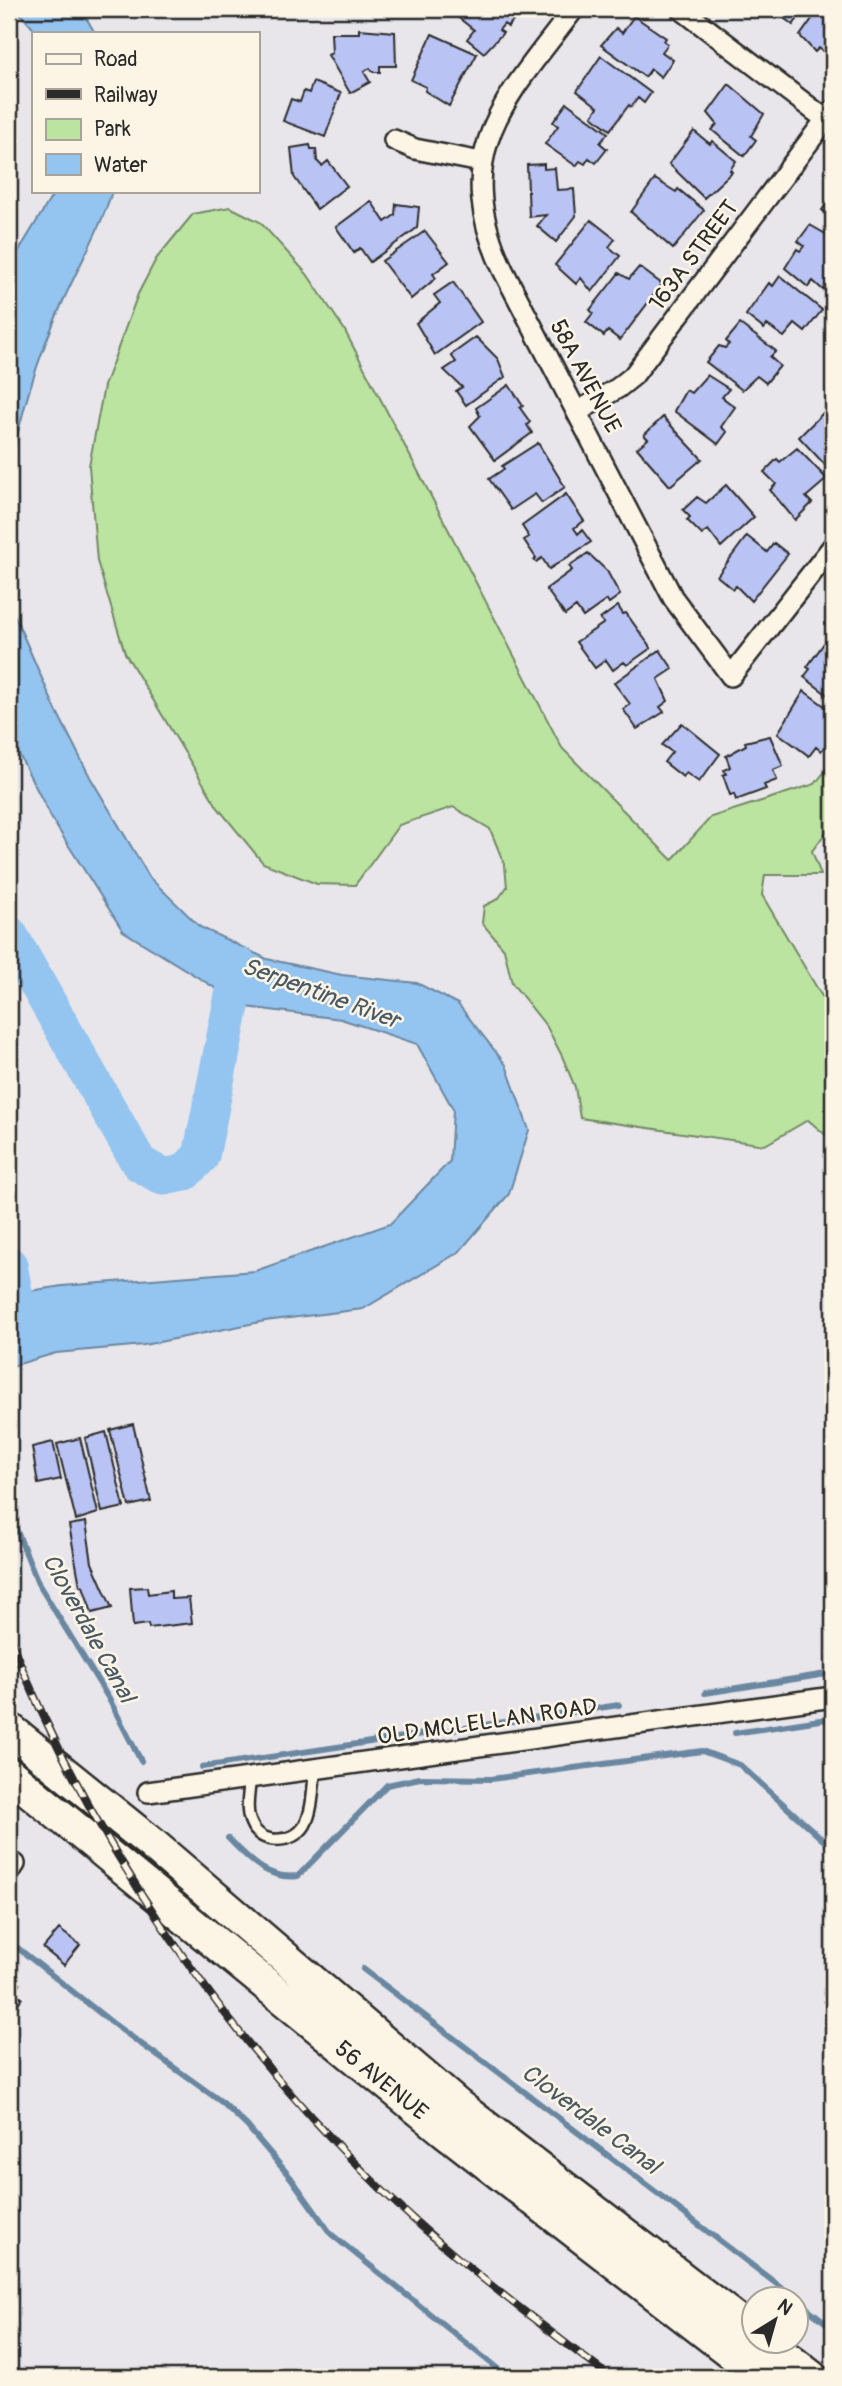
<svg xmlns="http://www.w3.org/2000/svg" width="842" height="2386" viewBox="0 0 842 2386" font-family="Pangolin,sans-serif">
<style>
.green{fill:#bbe4a0;stroke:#738866;stroke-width:2}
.water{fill:#94c4f0;stroke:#6a87a1;stroke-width:2}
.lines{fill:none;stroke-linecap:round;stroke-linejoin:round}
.stream{stroke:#6a87a1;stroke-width:6}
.river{stroke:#94c4f0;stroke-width:37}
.building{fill:#b9c3f4;stroke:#2b2b2b;stroke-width:2}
.service-casing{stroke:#2b2b2b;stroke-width:15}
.minor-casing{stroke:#2b2b2b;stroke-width:24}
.trunk-casing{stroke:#2b2b2b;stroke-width:37}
.service{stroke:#fcf5e5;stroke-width:10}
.minor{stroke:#fcf5e5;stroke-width:19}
.trunk{stroke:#fcf5e5;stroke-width:32}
.rail-casing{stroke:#2b2b2b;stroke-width:8}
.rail{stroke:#fcf5e5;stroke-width:5;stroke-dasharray:16;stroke-linecap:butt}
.labels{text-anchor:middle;stroke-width:5;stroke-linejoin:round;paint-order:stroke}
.street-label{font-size:23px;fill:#2b2b2b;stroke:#fcf5e5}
.water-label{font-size:24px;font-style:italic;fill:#4a5966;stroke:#fcf5e5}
</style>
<rect width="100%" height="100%" fill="#e8e6ea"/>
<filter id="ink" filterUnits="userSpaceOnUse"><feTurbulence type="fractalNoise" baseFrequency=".0143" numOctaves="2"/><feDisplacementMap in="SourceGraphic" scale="14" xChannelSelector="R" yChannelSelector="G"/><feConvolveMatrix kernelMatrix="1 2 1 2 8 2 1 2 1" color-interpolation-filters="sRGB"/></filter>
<g filter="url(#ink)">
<path class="green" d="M 230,207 L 260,222 L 307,274 L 344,329 L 562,748 L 672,860 L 711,817 L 815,784 L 833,761 L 833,823 L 812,851 L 821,875 L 765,875 L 762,895 L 833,1015 L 833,1141 L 808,1120 L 765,1145 L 580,1118 L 575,1087 L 562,1056 L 547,1027 L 512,983 L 504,949 L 482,923 L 484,906 L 498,899 L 507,887 L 505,866 L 490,829 L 453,807 L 399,825 L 355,885 L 317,884 L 263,863 L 218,808 L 125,653 L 97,561 L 89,466 L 104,386 L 138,294 L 156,259 L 193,214 Z"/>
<path class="water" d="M 16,9 L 81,9 L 95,33 L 37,33 Z
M 55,191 L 112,191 C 101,228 80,263 64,299 C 38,356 19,417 9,478 L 9,267 Z
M 9,603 L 54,706 L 90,777 L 150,878 L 200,927 L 267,959 L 342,975 L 417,983 L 458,1004 L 506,1065 L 529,1130 L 509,1194 L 459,1252 L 363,1309 L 265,1321 L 144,1345 L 56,1353 L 9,1367 L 9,1294 L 62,1286 L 255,1271 L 390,1224 L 450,1161 L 453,1109 L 417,1044 L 341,1019 L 246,1007 L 123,931 L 53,821 L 9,735 Z"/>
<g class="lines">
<path class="stream" d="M 9,1512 L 39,1585 L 109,1699 L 141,1761
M 705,1693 L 833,1673
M 735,1733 L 833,1718
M 202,1767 L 619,1705
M 228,1838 C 249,1859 267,1880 298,1876 L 387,1785 L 420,1778 L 491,1779 L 702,1751 L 740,1765 L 833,1849
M 9,1941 L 115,2025 L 223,2103 L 247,2126 L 291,2178 L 331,2234 L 508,2377
M 363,1969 L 795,2298
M 796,2300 L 833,2328"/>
<path class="river" d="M 9,934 L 139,1163 L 163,1177 L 184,1173 L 201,1156 L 239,966
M 9,1265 L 20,1325"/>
</g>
<path class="building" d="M 454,9 L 507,9 L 517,16 L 508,27 L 504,24 L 499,30 L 503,33 L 484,53 L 467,39 L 474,30 L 451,12 Z
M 772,9 L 805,9 L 793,25 Z
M 819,9 L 833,9 L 833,52 L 830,57 L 819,48 L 815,52 L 800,36 Z
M 634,16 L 666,38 L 664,41 L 668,44 L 662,52 L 673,60 L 661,77 L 651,69 L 645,77 L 601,45 L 616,28 L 622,33 Z
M 359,29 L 395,32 L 396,66 L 380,66 L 380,72 L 373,72 L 370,68 L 364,72 L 370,82 L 350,93 L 328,55 L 332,53 L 331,33 L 359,33 Z
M 432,34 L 477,54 L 449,106 L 425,91 L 426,87 L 411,80 Z
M 601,56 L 651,93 L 644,103 L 638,98 L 631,107 L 629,105 L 610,130 L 592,116 L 598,107 L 577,91 Z
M 313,82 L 341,93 L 325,137 L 283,121 L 291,99 L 300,102 L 304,91 L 309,93 Z
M 729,84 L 764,114 L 751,136 L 756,140 L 744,156 L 712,130 L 717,124 L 708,113 Z
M 567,103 L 608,133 L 600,143 L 607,149 L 596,163 L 589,158 L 585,164 L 580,161 L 576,166 L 545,144 L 558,126 L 553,122 Z
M 694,131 L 710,144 L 712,141 L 736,161 L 730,170 L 732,172 L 704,198 L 669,164 Z
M 310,145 L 311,149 L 316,149 L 317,161 L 322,166 L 328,161 L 347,186 L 317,209 L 294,177 L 291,148 Z
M 544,164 L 544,169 L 555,168 L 557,190 L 574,189 L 576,216 L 556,242 L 537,226 L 546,215 L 529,217 L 527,165 Z
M 655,179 L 676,192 L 678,189 L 704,210 L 673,249 L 631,212 Z
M 833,195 L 833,219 L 822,210 Z
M 371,201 L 385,222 L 395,215 L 396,204 L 419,207 L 417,228 L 370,262 L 360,248 L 354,253 L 336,227 Z
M 591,220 L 615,239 L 609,247 L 620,256 L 592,292 L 581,278 L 576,284 L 555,265 Z
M 810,225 L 829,236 L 833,245 L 833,277 L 823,290 L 813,281 L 808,287 L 785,268 L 797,249 L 800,251 L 804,246 L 798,241 Z
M 425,231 L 449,262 L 433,274 L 436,278 L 411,299 L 382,261 Z
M 639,267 L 662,284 L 620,340 L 608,331 L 604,336 L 586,322 L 593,313 L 590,310 L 619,273 L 629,279 Z
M 780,276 L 822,310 L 805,332 L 795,324 L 784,337 L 767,325 L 764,329 L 746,315 L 769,283 L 773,286 Z
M 453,282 L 481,322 L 435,355 L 416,323 L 440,303 L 434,295 Z
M 740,324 L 776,351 L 770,357 L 780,366 L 766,383 L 757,376 L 742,390 L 706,362 L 719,346 L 725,348 L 729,344 L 726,341 Z
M 476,337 L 498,359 L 505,377 L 466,405 L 456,391 L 462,387 L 444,370 L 456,362 L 451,355 Z
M 707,375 L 729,389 L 722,397 L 735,407 L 721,427 L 727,432 L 718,444 L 674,411 L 686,390 L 691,393 Z
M 509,385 L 523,406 L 520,408 L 530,422 L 527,425 L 532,433 L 495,460 L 470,426 L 480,416 L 476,408 Z
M 833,403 L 833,461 L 827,467 L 799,437 Z
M 663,417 L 702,459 L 670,486 L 637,448 L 648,439 L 644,435 Z
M 538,443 L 565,487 L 542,503 L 535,494 L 511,510 L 489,479 L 504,469 L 502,466 Z
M 797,448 L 827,479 L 806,497 L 812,503 L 795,520 L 770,490 L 776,484 L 764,472 L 777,459 L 780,462 Z
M 726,485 L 754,517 L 721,547 L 708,530 L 702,535 L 687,520 L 690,517 L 683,510 L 697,497 L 706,503 Z
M 566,494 L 584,521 L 574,528 L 578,534 L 582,530 L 591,542 L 549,569 L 542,558 L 536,562 L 534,560 L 536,558 L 524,540 L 529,537 L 522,526 Z
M 747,536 L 767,552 L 774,543 L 788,554 L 751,601 L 736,586 L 733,589 L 717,576 Z
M 588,553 L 607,571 L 620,595 L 609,603 L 607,600 L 583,617 L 576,607 L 565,615 L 546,589 L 572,570 L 569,566 Z
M 618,606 L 623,614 L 626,613 L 651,648 L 627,665 L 624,662 L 613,670 L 606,660 L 595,668 L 576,642 L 604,623 L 600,619 Z
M 832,632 L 833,633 L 833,699 L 804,677 L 810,669 L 807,667 Z
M 660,650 L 673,669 L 658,679 L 668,701 L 660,707 L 664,712 L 637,729 L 623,709 L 630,704 L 614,683 Z
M 804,691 L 833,712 L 833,736 L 821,751 L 816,747 L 809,756 L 778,733 Z
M 682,723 L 720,754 L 699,782 L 686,773 L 683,777 L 664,762 L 672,752 L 662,745 Z
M 770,736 L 783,766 L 773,770 L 777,780 L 764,785 L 766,789 L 736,800 L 734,794 L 730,795 L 723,775 L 726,774 L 724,770 L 730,767 L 726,756 L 746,745 L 745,742 Z
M 133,1424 L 151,1501 L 129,1506 L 110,1430 Z
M 106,1432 L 124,1507 L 102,1512 L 85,1438 Z
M 80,1438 L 98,1513 L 76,1520 L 57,1444 Z
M 53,1442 L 61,1479 L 38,1484 L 32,1447 Z
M 86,1522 L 92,1563 L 112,1608 L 92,1613 L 83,1586 L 80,1586 L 69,1525 Z
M 147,1587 L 148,1594 L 171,1591 L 171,1599 L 189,1598 L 192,1623 L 149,1628 L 148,1624 L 133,1626 L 130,1588 Z
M 59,1929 L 80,1945 L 64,1965 L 43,1948 Z
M 9,1976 L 20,1984 L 14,1992 L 22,1998 L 13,2011 L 9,2009 Z"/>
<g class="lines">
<g class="service-casing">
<path id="service" d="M 250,1779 C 249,1794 245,1810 251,1823 C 260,1846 294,1844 305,1825 C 313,1810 313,1787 315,1770"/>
</g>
<g class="minor-casing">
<path id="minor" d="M 574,9 C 506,98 448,153 503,270 L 673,598 L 731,676 L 833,546
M 681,9 L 833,125
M 394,140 L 415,149 L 481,162
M 577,412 L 618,388 L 633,376 L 833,110
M 148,1792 L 833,1697
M 9,1873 L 15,1864"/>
</g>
<g class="trunk-casing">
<path id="trunk" d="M 9,1729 L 152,1844 L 458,2106 L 754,2334
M 9,1774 L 444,2130 L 763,2377
M 763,2340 L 811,2377"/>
</g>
<use href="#service" class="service"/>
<use href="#minor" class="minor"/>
<use href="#trunk" class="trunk"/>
<g class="rail-casing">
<path id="rail" d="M 9,1636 C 89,1839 224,2037 381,2189 C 452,2258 531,2317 610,2377"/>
</g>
<use href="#rail" class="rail"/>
</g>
</g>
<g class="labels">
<g class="street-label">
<text transform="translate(693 255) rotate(-53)" y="8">163A STREET</text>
<text transform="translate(586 376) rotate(62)" y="8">58A AVENUE</text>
<text transform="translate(487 1721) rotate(-8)" y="8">OLD MCLELLAN ROAD</text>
<text transform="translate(382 2080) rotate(39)" y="8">56 AVENUE</text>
</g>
<g class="water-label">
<text transform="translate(321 993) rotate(20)" y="8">Serpentine River</text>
<text transform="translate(89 1628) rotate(61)" y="8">Cloverdale Canal</text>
<text transform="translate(591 2119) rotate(37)" y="8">Cloverdale Canal</text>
</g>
</g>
<rect width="842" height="2386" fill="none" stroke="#fcf5e5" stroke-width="35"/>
<rect x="18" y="18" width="807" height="2351" fill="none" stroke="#2b2b2b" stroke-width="2.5" filter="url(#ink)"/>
<rect x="32" y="32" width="228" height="161" fill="#fcf5e5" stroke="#a8a49b" stroke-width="2"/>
<rect x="46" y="54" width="35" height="10" fill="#fcf5e5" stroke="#a8a49b" stroke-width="2"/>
<text x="94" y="66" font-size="21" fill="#2b2b2b">Road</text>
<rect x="46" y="89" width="35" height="10" fill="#2b2b2b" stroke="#a8a49b" stroke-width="2"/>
<text x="94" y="102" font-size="21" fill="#2b2b2b">Railway</text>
<rect x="46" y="119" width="35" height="21" fill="#bbe4a0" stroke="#a8a49b" stroke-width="2"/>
<text x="94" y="136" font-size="21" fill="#2b2b2b">Park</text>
<rect x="46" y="154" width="35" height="21" fill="#94c4f0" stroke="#a8a49b" stroke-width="2"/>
<text x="94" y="172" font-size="21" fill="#2b2b2b">Water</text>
<g transform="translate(775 2320) rotate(37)"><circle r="33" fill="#fcf5e5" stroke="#a8a49b" stroke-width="2"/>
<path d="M0-5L12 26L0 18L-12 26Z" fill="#2b2b2b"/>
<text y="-10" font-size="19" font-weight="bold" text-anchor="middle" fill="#2b2b2b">N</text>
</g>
</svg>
